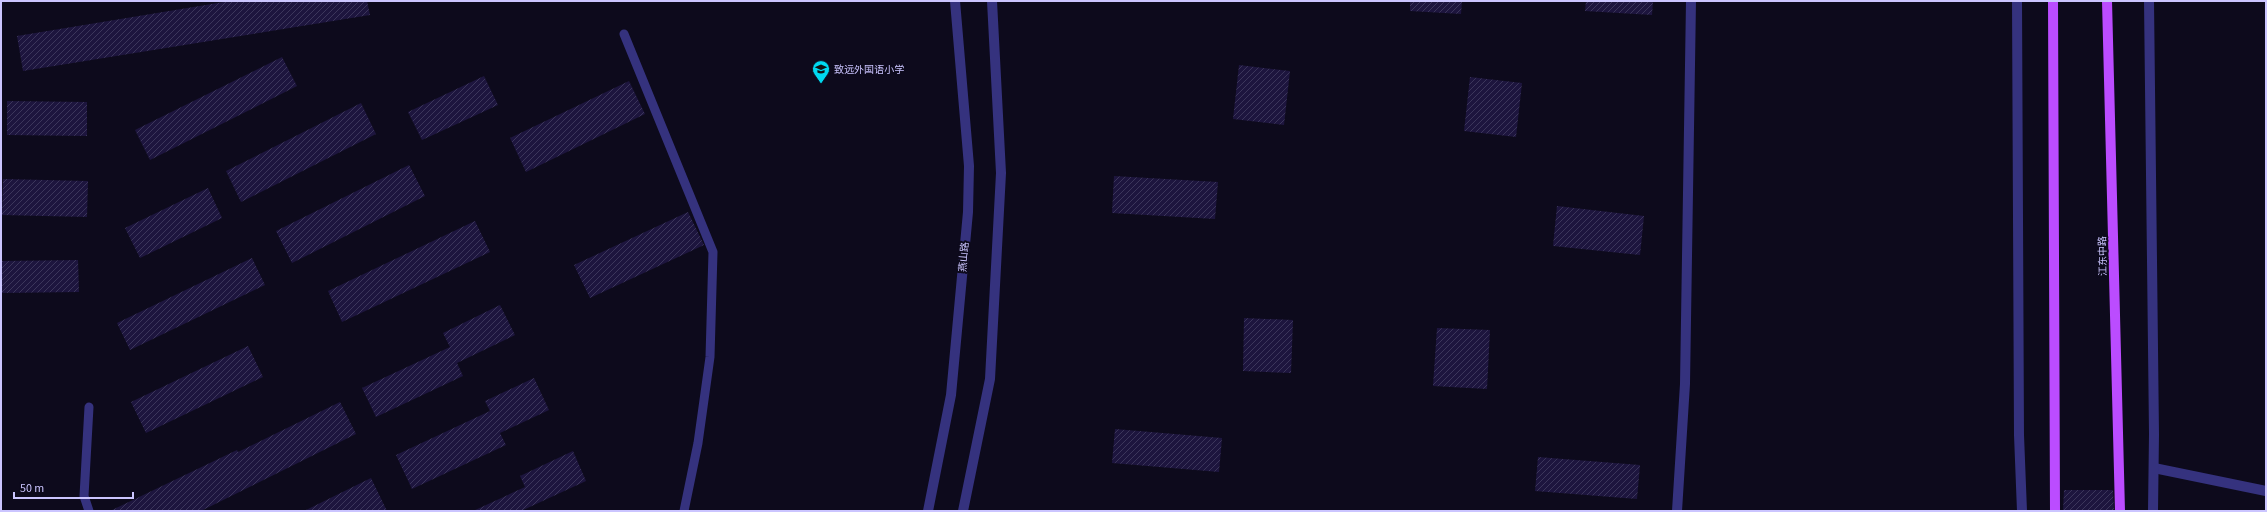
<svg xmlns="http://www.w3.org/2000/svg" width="2267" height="512" viewBox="0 0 2267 512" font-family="'Source Sans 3','Noto Sans SC',sans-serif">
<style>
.building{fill:url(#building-hatch)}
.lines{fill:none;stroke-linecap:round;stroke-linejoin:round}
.service{stroke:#35327e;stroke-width:9}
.minor{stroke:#35327e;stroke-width:10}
.tertiary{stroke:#35327e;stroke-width:10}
.primary{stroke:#bb4cff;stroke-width:10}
.labels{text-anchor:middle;stroke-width:4;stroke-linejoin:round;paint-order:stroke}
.poi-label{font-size:10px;fill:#cbc5ff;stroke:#0d0a1c;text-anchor:start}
.street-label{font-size:10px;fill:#cbc5ff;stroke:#0d0a1c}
</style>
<defs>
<pattern id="building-hatch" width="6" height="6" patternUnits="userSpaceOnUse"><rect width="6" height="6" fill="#1d153e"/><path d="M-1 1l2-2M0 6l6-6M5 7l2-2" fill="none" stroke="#3c365b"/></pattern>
</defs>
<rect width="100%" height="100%" fill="#0d0a1c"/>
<path class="building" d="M 230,1 L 367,1 L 370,15 L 23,71 L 17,36 Z
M 1410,1 L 1462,1 L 1461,14 L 1410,11 Z
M 1586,1 L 1653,1 L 1652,15 L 1585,11 Z
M 282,57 L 297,86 L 150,160 L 135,130 Z
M 1239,65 L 1290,71 L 1284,125 L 1233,119 Z
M 484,76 L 498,105 L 422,140 L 408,112 Z
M 1470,77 L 1522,83 L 1516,137 L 1464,131 Z
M 629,81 L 645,114 L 526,172 L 510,138 Z
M 7,101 L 87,102 L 87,136 L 7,135 Z
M 361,103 L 376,134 L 241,202 L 226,171 Z
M 409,165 L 425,196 L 292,263 L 276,231 Z
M 1114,176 L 1218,182 L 1215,219 L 1112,213 Z
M 3,179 L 88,181 L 87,217 L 2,215 Z
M 208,188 L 222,218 L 140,258 L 125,228 Z
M 1557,206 L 1644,216 L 1640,255 L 1553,246 Z
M 688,212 L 704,245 L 590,298 L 574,265 Z
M 475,221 L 490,252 L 342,322 L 328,291 Z
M 252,258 L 265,285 L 130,350 L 117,323 Z
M 78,260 L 79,292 L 1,293 L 1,261 Z
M 500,305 L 515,335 L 457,363 L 463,376 L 376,417 L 362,388 L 450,347 L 443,333 Z
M 1244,318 L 1293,320 L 1291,373 L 1243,371 Z
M 1437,328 L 1490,330 L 1487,389 L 1433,386 Z
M 248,346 L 263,377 L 146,433 L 131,402 Z
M 534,378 L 549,410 L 500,433 L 506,445 L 412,489 L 396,455 L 490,411 L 485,401 Z
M 340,402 L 356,434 L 201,511 L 110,511 L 237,450 L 238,452 Z
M 1115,429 L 1222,438 L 1219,472 L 1112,463 Z
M 573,451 L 586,481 L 521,511 L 473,511 L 525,487 L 520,476 Z
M 1538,457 L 1640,465 L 1637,499 L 1535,491 Z
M 371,478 L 387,511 L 304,511 Z
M 2064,490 L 2113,490 L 2114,511 L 2063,511 Z"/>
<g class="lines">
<path class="service" d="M 624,34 L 713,252 L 710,357 L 698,443 L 684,511
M 89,511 L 84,496 L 89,407"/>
<path class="minor" d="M 2154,468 L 2266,491
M 1677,511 L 1685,384 L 1691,1"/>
<path class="tertiary" d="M 2017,1 L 2019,435 L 2022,511
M 2149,1 L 2154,434 L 2153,511
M 928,511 L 951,395 L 968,212 L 969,166 L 955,1
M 963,511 L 990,379 L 1001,173 L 992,1"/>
<path class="primary" d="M 2053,1 L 2055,511
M 2107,1 L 2120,511"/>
</g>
<defs>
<g id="school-pin" transform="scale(0.9)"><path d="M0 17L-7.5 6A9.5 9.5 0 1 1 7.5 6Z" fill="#00d9f0" stroke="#0d0a1c"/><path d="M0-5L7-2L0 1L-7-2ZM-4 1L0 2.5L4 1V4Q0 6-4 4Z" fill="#111"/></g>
</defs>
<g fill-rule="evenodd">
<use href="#school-pin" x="821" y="69"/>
</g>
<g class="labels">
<g class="poi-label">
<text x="834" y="73">致远外国语小学</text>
</g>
<g class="street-label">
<text transform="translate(2102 256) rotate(-91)" y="4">江东中路</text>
<text transform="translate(963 257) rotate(-85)" y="4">燕山路</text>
</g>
</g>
<rect width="2267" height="512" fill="none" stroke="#cbc5ff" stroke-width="4"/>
<path d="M14 492v6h119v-6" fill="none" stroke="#cbc5ff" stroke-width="2"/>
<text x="20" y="492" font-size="12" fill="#cbc5ff" stroke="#0d0a1c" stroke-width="3" paint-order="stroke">50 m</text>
</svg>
